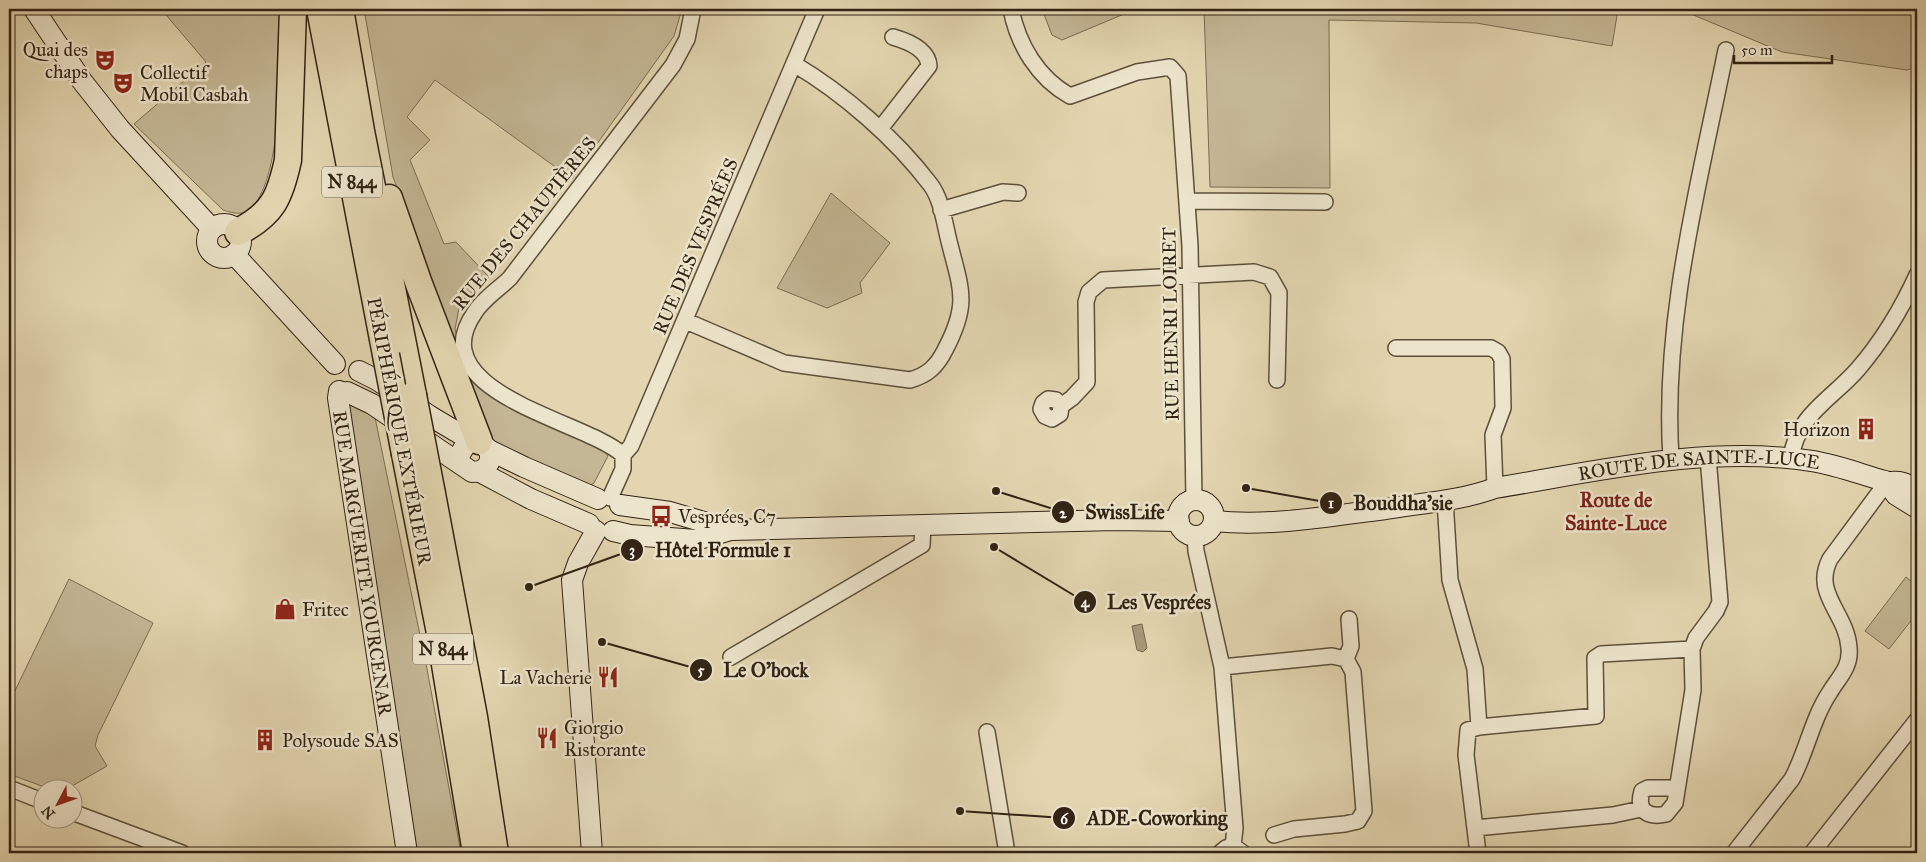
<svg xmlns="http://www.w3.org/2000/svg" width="1926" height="862" viewBox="0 0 1926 862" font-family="'IM FELL Great Primer',serif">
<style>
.green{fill:#c4b795;stroke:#7a6d54}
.water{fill:#a6987a;stroke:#776951}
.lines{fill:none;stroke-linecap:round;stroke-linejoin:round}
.street-casing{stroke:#5d503b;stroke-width:18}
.secondary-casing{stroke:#312314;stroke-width:22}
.highway-casing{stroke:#312314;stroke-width:29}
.street{stroke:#ece4cb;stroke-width:15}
.secondary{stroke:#ece4cb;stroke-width:20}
.highway{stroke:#e2d5af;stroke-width:26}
.highway-bridge-casing{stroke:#312314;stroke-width:29;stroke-linecap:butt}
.highway-bridge{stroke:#e2d5af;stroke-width:26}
.labels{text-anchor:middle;stroke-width:5;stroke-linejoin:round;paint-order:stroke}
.shield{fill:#ece4cb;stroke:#695d4b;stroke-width:1}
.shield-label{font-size:18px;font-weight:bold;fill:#312314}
.poi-label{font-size:19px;fill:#312314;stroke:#ece4cb;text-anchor:start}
.street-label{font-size:19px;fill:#312314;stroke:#ece4cb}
.neighbourhood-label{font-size:20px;font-weight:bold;fill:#7a1f14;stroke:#ece4cb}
.leader{fill:none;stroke:#312314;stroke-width:2}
.callout-dot{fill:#312314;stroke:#ece4cb;stroke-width:2}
.mark-label{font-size:15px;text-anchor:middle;font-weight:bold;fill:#fff}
.callout-label{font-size:20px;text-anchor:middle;font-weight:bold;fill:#312314;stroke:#ece4cb;stroke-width:5;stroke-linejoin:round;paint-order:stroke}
</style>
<rect width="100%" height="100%" fill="#e2d5af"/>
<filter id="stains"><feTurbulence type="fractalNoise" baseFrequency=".004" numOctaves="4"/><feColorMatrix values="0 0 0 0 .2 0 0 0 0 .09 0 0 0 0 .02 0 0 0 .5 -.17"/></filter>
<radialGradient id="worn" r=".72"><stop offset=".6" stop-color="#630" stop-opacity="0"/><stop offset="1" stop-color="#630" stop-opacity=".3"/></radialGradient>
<path class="green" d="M 161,9 L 284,9 C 281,48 284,194 245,212 C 238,215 230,212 223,210 L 134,124 L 206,62 Z
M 364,9 L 682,9 L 674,36 L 572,179 L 435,80 L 407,117 L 430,140 L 410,160 L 444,244 L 456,242 L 489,277 L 460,303 L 455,329 L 461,356 L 479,382 L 602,448 L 608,456 L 594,483 L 588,487 L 492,442 L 436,309 L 441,304 L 393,177 Z
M 1042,9 L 1136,9 L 1062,40 L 1052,35 Z
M 1204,9 L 1618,9 L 1612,46 L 1476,23 L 1329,20 L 1330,188 L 1210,187 Z
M 1679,9 L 1917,9 L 1917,67 L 1907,70 L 1782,52 Z
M 831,193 L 890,243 L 860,283 L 862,293 L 827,308 L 777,288 Z
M 371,398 L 427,669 L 461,853 L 411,852 L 345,401 Z
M 1906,577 L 1917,586 L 1917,613 L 1889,649 L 1865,631 Z
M 69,579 L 153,623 L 98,735 L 95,746 L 107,766 L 72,786 L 77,796 L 75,799 L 73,798 L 72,790 L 50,789 L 9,774 L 9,703 Z"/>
<path class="water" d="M 1142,624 L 1147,648 L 1143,652 L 1137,650 L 1132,626 Z"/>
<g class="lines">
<g class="street-casing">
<path id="street" d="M 1011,9 C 1018,45 1038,78 1070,96 L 1137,72 L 1170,67 L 1178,76 L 1190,246 L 1194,501
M 880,129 L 929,66 C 928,49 907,41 893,37
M 1187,201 L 1325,202
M 941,210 L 1003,192 L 1018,193
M 686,321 L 784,363 L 910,380 C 928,375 937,366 945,350 C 971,301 960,288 948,237 C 944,220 941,198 930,184 C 895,138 843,93 794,64
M 1396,348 L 1491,348 L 1498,352 L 1502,359 L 1503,408 L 1493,435 L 1495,488
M 1061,406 L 1056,400 L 1048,399 L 1043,403 L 1041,409 L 1045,416 L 1052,419 L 1060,414 L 1061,406 L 1072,398 L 1087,382 L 1086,302 L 1089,292 L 1103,280 L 1254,272 L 1270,277 L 1279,293 L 1277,380
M 623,455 C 587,421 418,393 475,312 C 484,298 499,289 510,278 L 673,65 L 687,39 L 693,9
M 1671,459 C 1662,321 1699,185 1726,50
M 1791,459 C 1796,415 1832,399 1858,369 C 1882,341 1902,308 1917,275
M 610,498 L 623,469 L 623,455 L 631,446 L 817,9
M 1445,500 L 1450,580 L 1475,669 L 1479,727 L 1468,730 L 1466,755 L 1478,853
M 1195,536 L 1196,551 L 1222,667 L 1235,828 L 1233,846
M 731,657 L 922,545 L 923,524
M 1222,667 L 1332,656 L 1346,659
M 1479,727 L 1596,716 L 1595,658 L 1601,654 L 1692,649
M 987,732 L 1007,853
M 9,788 L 42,801
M 1676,788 L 1648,788 L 1642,791 C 1636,811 1648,818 1666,814 L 1675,803 L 1693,690 L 1692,649 L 1696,638 L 1716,611 L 1720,602 L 1708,457
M 72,812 L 182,853
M 1475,828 L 1613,815 L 1641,809
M 1274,835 L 1294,829 L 1345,824 L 1358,821 L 1364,811 L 1353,672 L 1346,659 L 1351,646 L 1349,619
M 1220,853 L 1226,848 L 1233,846 L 1243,853
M 1734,853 L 1792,779 C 1807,751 1812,719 1830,692 C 1839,677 1851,667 1849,648 C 1847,613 1812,594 1830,559 L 1887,482
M 1812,853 L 1917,720"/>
</g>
<g class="secondary-casing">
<g id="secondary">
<path d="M 34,9 L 82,81 L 120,129 L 212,229"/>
<circle cx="224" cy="241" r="17"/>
<path d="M 234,254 L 335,364"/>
<path d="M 359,371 L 377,380 L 430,416 L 472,441"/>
<path id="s1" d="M 339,391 L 338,398 L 407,853"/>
<path d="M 347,392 L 372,404 L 472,472 C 485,472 493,464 489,450"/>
<path d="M 460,462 L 459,456 L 466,444 L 479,441 L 489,450 L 524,467 L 598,499"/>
<path d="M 480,472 L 531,499 L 589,524"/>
<path d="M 1887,482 L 1896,495 L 1917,508"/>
<circle cx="1196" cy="518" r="18"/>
<path d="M 620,505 L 670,512 L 731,530"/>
<path id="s2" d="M 1214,521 C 1271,527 1329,516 1386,509 C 1422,503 1460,501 1495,488 C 1599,471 1706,445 1812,461 C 1837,465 1860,474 1885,481 C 1890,483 1895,481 1900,482 C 1906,483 1912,487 1917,489"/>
<path d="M 613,531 L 630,535 L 696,540 L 731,530 L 1116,520 L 1179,521"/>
<path d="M 592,853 L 572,580 L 578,563 L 596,531"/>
</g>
</g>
<g class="highway-casing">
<path id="highway" d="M 320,9 L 386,355
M 340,9 L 361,131 L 413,395
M 389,198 L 419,284 L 479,441
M 238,232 C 273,214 280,197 288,160 L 293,9
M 405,454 L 439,628 L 476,853
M 432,494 L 474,717 L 495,853"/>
</g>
<use href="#street" class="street"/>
<use href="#secondary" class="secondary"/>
<use href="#highway" class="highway"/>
<g class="highway-bridge-casing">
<path id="highway-bridge" d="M 386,355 L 405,454
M 413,395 L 432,494"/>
</g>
<use href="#highway-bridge" class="highway-bridge"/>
</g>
<defs>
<g id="theatre-bare" transform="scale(1.725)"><path d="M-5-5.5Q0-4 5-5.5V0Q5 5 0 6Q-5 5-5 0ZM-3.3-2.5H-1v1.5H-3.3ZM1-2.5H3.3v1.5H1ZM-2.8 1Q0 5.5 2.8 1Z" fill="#8f2418" stroke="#ece4cb" stroke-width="2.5" paint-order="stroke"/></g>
<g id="building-bare" transform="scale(1.725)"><path d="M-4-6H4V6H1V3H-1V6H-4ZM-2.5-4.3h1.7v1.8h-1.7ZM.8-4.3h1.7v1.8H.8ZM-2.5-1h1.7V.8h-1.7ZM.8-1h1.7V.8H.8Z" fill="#8f2418" stroke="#ece4cb" stroke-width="2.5" paint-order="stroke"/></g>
<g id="bus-bare" transform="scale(1.725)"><path d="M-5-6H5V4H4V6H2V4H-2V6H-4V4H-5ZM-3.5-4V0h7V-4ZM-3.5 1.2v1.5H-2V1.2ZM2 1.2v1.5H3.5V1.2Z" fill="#8f2418" stroke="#ece4cb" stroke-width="2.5" paint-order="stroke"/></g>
<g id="shop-bare" transform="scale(1.725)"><path d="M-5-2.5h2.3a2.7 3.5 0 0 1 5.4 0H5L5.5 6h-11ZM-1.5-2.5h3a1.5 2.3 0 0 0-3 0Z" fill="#8f2418" stroke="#ece4cb" stroke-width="2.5" paint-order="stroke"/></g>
<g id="restaurant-bare" transform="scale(1.725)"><path d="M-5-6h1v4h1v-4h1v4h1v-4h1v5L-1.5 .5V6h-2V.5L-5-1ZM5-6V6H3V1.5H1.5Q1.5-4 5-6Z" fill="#8f2418" stroke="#ece4cb" stroke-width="2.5" paint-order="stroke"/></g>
</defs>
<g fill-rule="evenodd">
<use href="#theatre-bare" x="105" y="60"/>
<use href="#theatre-bare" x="123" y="83"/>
<use href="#building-bare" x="1866" y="429"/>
<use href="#bus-bare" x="661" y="516"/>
<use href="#shop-bare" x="285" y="609"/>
<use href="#restaurant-bare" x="608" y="677"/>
<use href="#restaurant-bare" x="547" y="738"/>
<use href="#building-bare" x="265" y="740"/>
</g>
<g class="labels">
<g class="shield">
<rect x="322" y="166.5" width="60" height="31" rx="4"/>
<rect x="413" y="633.5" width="60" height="31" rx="4"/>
</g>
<g class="shield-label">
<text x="352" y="188">N 844</text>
<text x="443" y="655">N 844</text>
</g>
<g class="poi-label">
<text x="88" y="56" text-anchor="end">Quai des<tspan x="88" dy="22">chaps</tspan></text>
<text x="140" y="79">Collectif<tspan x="140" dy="22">Mobil Casbah</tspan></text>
<text x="1850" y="436" text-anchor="end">Horizon</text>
<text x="678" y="523">Vesprées, C7</text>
<text x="302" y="616">Fritec</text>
<text x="592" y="684" text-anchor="end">La Vacherie</text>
<text x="564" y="734">Giorgio<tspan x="564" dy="22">Ristorante</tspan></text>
<text x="282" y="747">Polysoude SAS</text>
</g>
<g class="street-label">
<text transform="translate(524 223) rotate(-51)" y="7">RUE DES CHAUPIÈRES</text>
<text transform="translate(695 246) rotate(-67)" y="7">RUE DES VESPRÉES</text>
<text transform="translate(1170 324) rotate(-91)" y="7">RUE HENRI LOIRET</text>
<text transform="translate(400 431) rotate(79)" y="7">PÉRIPHÉRIQUE EXTÉRIEUR</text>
<text dy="7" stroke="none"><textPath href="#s2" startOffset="490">ROUTE DE SAINTE-LUCE</textPath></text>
<text dy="7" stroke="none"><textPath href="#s1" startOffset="174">RUE MARGUERITE YOURCENAR</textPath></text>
</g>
<g class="neighbourhood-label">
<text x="1616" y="507">Route de<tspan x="1616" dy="23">Sainte-Luce</tspan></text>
</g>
</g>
<path class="leader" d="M1246 488L1331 503M996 491L1063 512M529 587L632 550M994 547L1085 602M602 642L701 670M960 811L1064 818"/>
<g class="callout-dot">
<circle cx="1246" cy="488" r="5"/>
<circle cx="996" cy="491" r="5"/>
<circle cx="529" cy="587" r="5"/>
<circle cx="994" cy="547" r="5"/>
<circle cx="602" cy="642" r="5"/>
<circle cx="960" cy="811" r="5"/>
<circle cx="1331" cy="503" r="12"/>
<circle cx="1063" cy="512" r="12"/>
<circle cx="632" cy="550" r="12"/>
<circle cx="1085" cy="602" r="12"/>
<circle cx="701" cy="670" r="12"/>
<circle cx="1064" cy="818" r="12"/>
</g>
<g class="mark-label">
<text x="1331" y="508">1</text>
<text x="1063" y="518">2</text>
<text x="632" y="555">3</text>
<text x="1085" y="607">4</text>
<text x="701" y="675">5</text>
<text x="1064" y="824">6</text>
</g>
<g class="callout-label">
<text x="1403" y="510">Bouddha'sie</text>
<text x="1125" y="519">SwissLife</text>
<text x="723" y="557">Hôtel Formule 1</text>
<text x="1159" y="609">Les Vesprées</text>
<text x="766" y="677">Le O'bock</text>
<text x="1157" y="825">ADE-Coworking</text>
</g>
<rect width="1926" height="862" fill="none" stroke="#e2d5af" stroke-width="30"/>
<rect x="10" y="10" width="1906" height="842" fill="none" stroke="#312314" stroke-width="2.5"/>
<rect x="15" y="15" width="1896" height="832" fill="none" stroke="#312314"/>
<g transform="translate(58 804) rotate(229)"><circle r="24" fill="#ece4cb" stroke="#a19782"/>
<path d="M0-4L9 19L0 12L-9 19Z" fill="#8f2418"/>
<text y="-8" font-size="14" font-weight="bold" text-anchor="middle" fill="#312314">N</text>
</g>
<path d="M1734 55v8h98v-8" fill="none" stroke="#312314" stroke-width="2.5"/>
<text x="1741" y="55" font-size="15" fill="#312314" stroke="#ece4cb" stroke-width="4" paint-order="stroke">50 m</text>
<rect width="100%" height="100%" filter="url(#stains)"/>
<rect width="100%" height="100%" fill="url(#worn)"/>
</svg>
